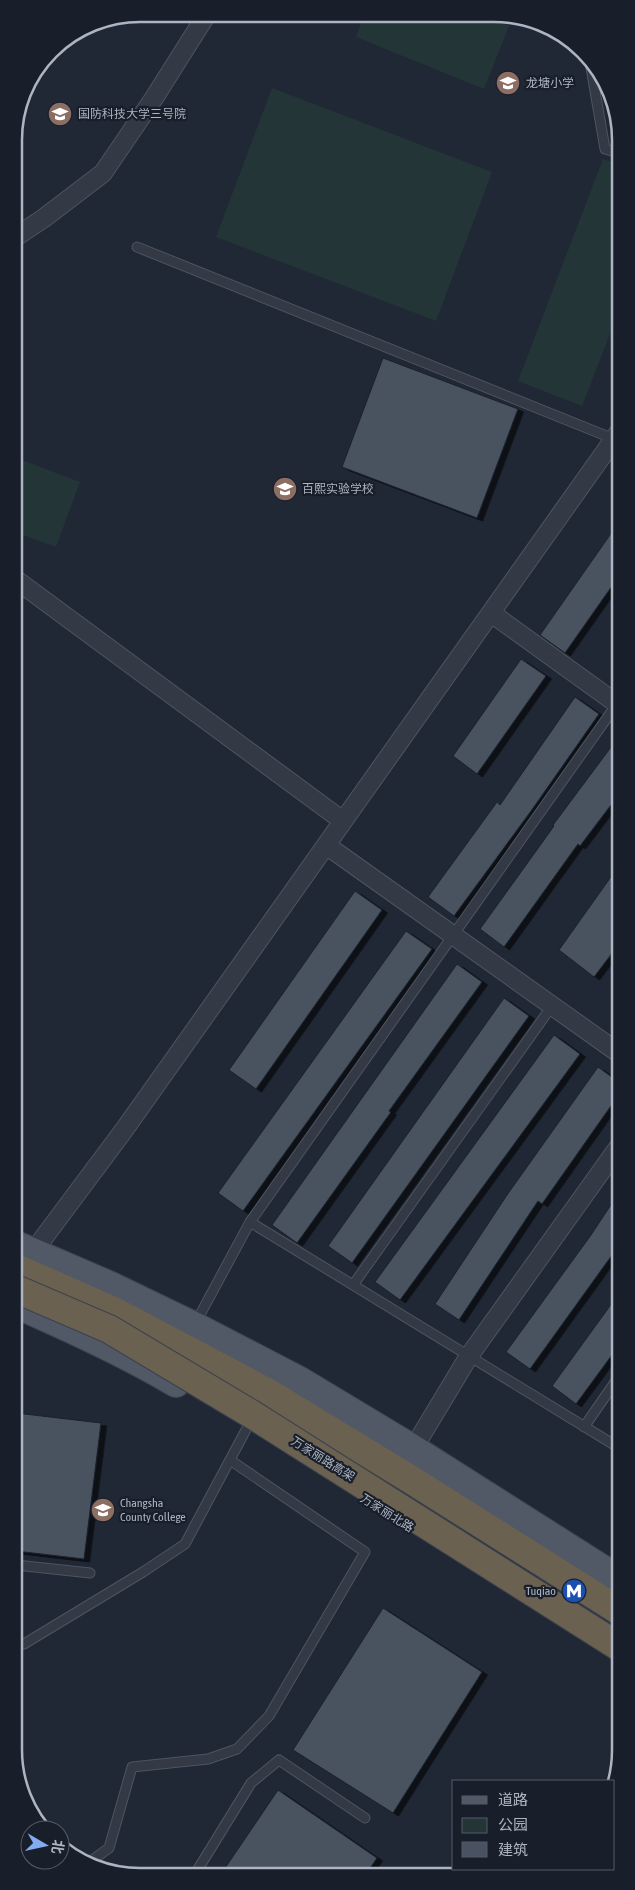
<svg xmlns="http://www.w3.org/2000/svg" width="635" height="1890" viewBox="0 0 635 1890" font-family="'Asap Condensed','Noto Sans SC',sans-serif">
<style>
.green{fill:#233537}
.building{fill:#485260;stroke:#1b212c;filter:url(#shadow)}
.lines{fill:none;stroke-linecap:round;stroke-linejoin:round}
.lane-casing{stroke:#4e5560;stroke-width:11}
.street-casing{stroke:#4e5560;stroke-width:20}
.primary-casing{stroke:#3d434f;stroke-width:30}
.highway-casing{stroke:#3b424d;stroke-width:30}
.lane{stroke:#333a45;stroke-width:9}
.street{stroke:#333a45;stroke-width:18}
.primary{stroke:#515966;stroke-width:28}
.highway{stroke:#6b6151;stroke-width:28}
.highway-bridge-casing{stroke:#3b424d;stroke-width:30;stroke-linecap:butt}
.highway-bridge{stroke:#6b6151;stroke-width:28}
.labels{text-anchor:middle;stroke-width:4.5;stroke-linejoin:round;paint-order:stroke}
.poi-label{font-size:12px;fill:#adb5c2;stroke:#191f2a;text-anchor:start}
.street-label{font-size:12px;fill:#adb5c2;stroke:#191f2a}
.rim{fill:none;stroke:#adb5c2;stroke-width:2.5}
</style>
<defs>
<filter id="shadow"><feDropShadow dx="5.5" dy="3" stdDeviation="0" flood-color="#0009"/></filter>
</defs>
<rect width="100%" height="100%" fill="#202835"/>
<path class="green" d="M 364,15 L 513,16 L 484,89 L 356,37 Z
M 272,88 L 492,172 L 436,321 L 216,237 Z
M 603,159 L 619,165 L 619,311 L 582,406 L 518,381 Z
M 14,457 L 80,482 L 56,547 L 15,532 Z"/>
<path class="building" d="M 383,358 L 518,409 L 477,518 L 342,467 Z
M 619,522 L 619,576 L 565,653 L 540,635 Z
M 521,659 L 546,676 L 477,774 L 453,756 Z
M 575,697 L 599,714 L 531,811 L 454,916 L 428,897 L 497,802 L 500,805 Z
M 620,735 L 620,793 L 580,846 L 578,844 L 504,947 L 480,929 L 554,826 L 553,825 Z
M 620,864 L 620,946 L 616,943 L 610,956 L 594,977 L 559,950 Z
M 355,891 L 382,910 L 256,1089 L 229,1070 Z
M 406,931 L 432,949 L 243,1211 L 218,1193 Z
M 457,964 L 482,982 L 389,1111 L 391,1112 L 297,1243 L 272,1225 Z
M 504,998 L 529,1016 L 352,1263 L 328,1246 Z
M 554,1035 L 580,1054 L 400,1300 L 375,1282 Z
M 598,1067 L 620,1083 L 620,1093 L 542,1204 L 538,1201 L 459,1320 L 435,1304 L 507,1195 Z
M 620,1191 L 620,1244 L 530,1369 L 506,1352 L 591,1235 Z
M 620,1292 L 620,1344 L 576,1404 L 552,1386 Z
M 16,1413 L 101,1423 L 84,1559 L 16,1551 Z
M 383,1608 L 482,1672 L 393,1813 L 293,1750 Z
M 278,1790 L 377,1858 L 366,1874 L 221,1874 Z"/>
<g class="lines">
<g class="lane-casing">
<path id="lane" d="M 590,62 L 605,149 L 619,153
M 137,247 L 614,439
M 250,1222 L 621,1449
M 353,1285 L 552,1006
M 195,1324 L 250,1222 L 619,701
M 584,1427 L 620,1375
M 16,1565 L 90,1573
M 16,1643 L 24,1644 L 143,1572 L 185,1544 L 248,1426
M 91,1861 L 109,1848 L 132,1767 L 208,1759 L 237,1749 L 269,1716 L 365,1552 L 230,1460
M 195,1874 L 251,1783 L 279,1760 L 365,1818"/>
</g>
<g class="street-casing">
<path id="street" d="M 14,238 L 44,218 L 103,173 L 154,98 L 207,14
M 15,579 L 343,821
M 491,613 L 620,706
M 326,845 L 620,1054
M 33,1252 L 124,1130 L 619,432
M 413,1449 L 469,1356 L 620,1145"/>
</g>
<g class="primary-casing">
<path id="primary" d="M 16,1245 L 111,1286 L 194,1326 L 300,1381 L 413,1449 L 621,1581
M 16,1304 C 70,1328 125,1353 176,1383"/>
</g>
<g class="highway-casing">
<path id="highway" d="M 16,1268 L 116,1312 L 267,1392 L 410,1479 L 621,1612"/>
</g>
<use href="#lane" class="lane"/>
<use href="#street" class="street"/>
<use href="#primary" class="primary"/>
<use href="#highway" class="highway"/>
<g class="highway-bridge-casing">
<path id="highway-bridge" d="M 16,1289 L 109,1329 L 253,1415 L 621,1648"/>
</g>
<use href="#highway-bridge" class="highway-bridge"/>
</g>
<defs>
<g id="school-disc" transform="scale(1.25)"><circle r="9.5" fill="#8d6e63" stroke="#191f2a"/><path d="M0-5L7-2L0 1L-7-2ZM-4 1L0 2.5L4 1V4Q0 6-4 4Z" fill="#fff"/></g>
<g id="university-disc" transform="scale(1.25)"><circle r="9.5" fill="#8d6e63" stroke="#191f2a"/><path d="M0-5L7-2L0 1L-7-2ZM-4 1L0 2.5L4 1V4Q0 6-4 4Z" fill="#fff"/></g>
<g id="metro-disc" transform="scale(1.25)"><circle r="9.5" fill="#1a4fb4" stroke="#191f2a"/><path d="M-5.5 5V-5H-3L0 0L3-5H5.5V5H3V-.5L0 4L-3-.5V5Z" fill="#fff"/></g>
</defs>
<g fill-rule="evenodd">
<use href="#school-disc" x="508" y="83"/>
<use href="#university-disc" x="60" y="114"/>
<use href="#school-disc" x="285" y="489"/>
<use href="#school-disc" x="103" y="1510"/>
<use href="#metro-disc" x="574" y="1591"/>
</g>
<g class="labels">
<g class="poi-label">
<text x="526" y="87">龙塘小学</text>
<text x="78" y="118">国防科技大学三号院</text>
<text x="302" y="493">百熙实验学校</text>
<text x="120" y="1507">Changsha<tspan x="120" dy="14">County College</tspan></text>
<text x="556" y="1595" text-anchor="end">Tuqiao</text>
</g>
<g class="street-label">
<text transform="translate(323 1459) rotate(32)" y="4">万家丽路高架</text>
<text transform="translate(387 1513) rotate(32)" y="4">万家丽北路</text>
</g>
</g>
<path d="M0 0H635V1890H0ZM140 22H494A118 118 0 0 1 612 140V1750A118 118 0 0 1 494 1868H140A118 118 0 0 1 22 1750V140A118 118 0 0 1 140 22Z" fill="#191f2a" fill-rule="evenodd"/>
<path class="rim" d="M140 22H494A118 118 0 0 1 612 140V1750A118 118 0 0 1 494 1868H140A118 118 0 0 1 22 1750V140A118 118 0 0 1 140 22Z"/>
<rect x="452" y="1780" width="162" height="90" fill="#191f2a" stroke="#545b67"/>
<rect x="462" y="1796" width="25" height="8" fill="#515966" stroke="#545b67"/>
<text x="498" y="1805" font-size="15" fill="#adb5c2">道路</text>
<rect x="462" y="1818" width="25" height="15" fill="#233537" stroke="#545b67"/>
<text x="498" y="1830" font-size="15" fill="#adb5c2">公园</text>
<rect x="462" y="1842" width="25" height="15" fill="#485260" stroke="#545b67"/>
<text x="498" y="1855" font-size="15" fill="#adb5c2">建筑</text>
<g transform="translate(45 1845) rotate(99)"><circle r="24" fill="#191f2a" stroke="#545b67"/>
<path d="M0-4L9 19L0 12L-9 19Z" fill="#83abf2"/>
<text y="-8" font-size="14" font-weight="bold" text-anchor="middle" fill="#adb5c2">北</text>
</g>
</svg>
